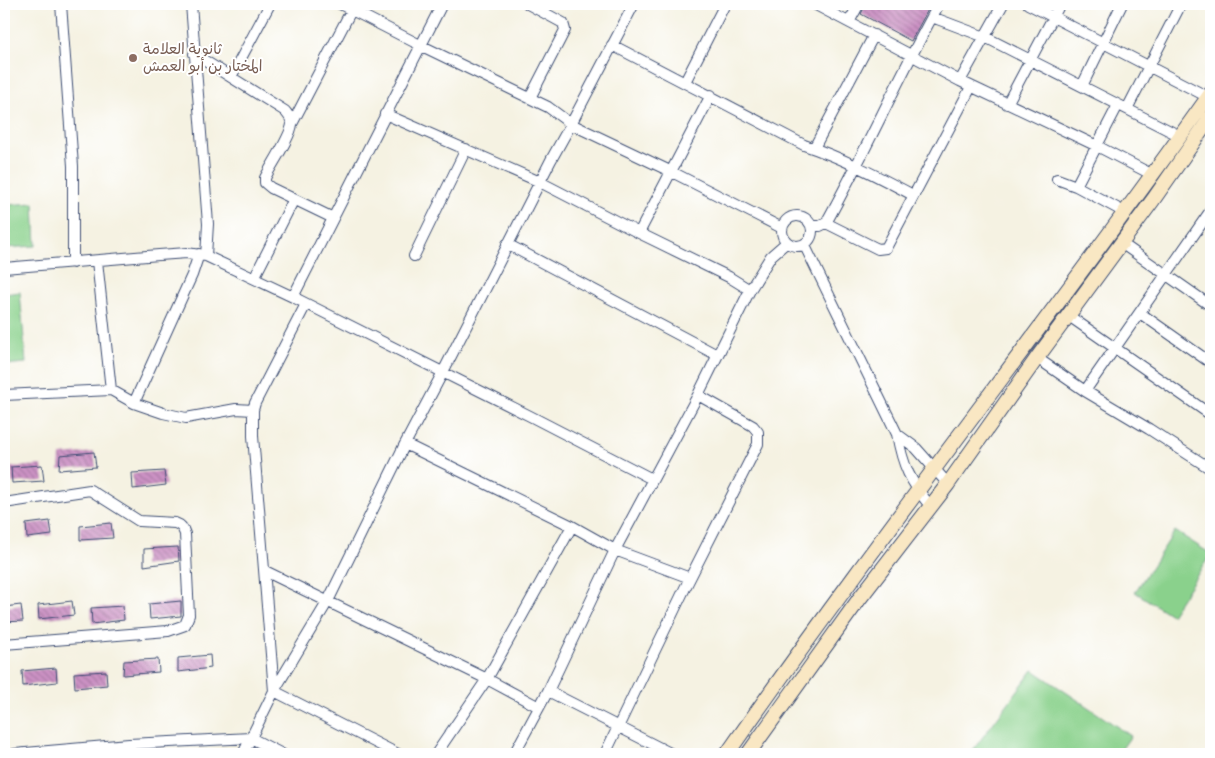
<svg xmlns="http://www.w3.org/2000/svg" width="1215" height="758" viewBox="0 0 1215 758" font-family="Sriracha,'Playpen Sans Arabic',sans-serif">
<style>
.pitch{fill:#8ad18c;stroke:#528075}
.building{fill:url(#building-back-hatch)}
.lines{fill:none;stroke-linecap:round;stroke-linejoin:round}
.minor-casing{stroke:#3c4c72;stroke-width:12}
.secondary-casing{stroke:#3c4c72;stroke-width:16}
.minor{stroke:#fff;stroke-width:10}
.secondary{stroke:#f9e7c3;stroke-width:14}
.education-dot{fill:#8d6e63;stroke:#fff;stroke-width:2}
.labels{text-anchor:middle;stroke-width:4;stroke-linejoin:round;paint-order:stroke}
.education-label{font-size:15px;fill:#785e54;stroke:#fff;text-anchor:start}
</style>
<defs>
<pattern id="building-back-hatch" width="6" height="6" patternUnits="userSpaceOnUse" patternTransform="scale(1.25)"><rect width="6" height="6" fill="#cc92c4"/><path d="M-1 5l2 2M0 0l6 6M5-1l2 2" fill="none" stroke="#a578a2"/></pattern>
</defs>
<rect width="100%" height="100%" fill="#fff"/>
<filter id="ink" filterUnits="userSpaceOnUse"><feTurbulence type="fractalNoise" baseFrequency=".02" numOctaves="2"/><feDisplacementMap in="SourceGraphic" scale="10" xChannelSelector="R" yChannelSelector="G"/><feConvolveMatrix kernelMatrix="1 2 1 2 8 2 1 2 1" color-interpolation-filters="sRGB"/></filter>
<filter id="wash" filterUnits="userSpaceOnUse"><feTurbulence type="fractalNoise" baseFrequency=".0096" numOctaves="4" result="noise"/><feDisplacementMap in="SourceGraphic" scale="20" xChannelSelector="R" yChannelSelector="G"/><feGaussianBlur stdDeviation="1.12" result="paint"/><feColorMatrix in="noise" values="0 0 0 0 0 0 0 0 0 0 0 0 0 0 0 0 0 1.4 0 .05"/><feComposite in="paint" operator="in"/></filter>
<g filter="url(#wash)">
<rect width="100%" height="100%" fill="#f5f2e2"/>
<path class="pitch" d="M 34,203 L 36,246 L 4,248 L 4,205 Z
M 20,292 L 26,363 L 4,365 L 4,294 Z
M 1175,531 L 1211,554 L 1171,615 L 1135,592 Z
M 1033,670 L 1131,736 L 1118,754 L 970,754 Z"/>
<g id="blocks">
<path class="building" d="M 866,4 L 931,4 L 911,41 L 861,14 Z
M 94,452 L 96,467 L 59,470 L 60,455 Z
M 42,465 L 44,481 L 12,483 L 11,467 Z
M 164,471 L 166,485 L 133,489 L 132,473 Z
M 50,521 L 52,535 L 27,538 L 26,524 Z
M 111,523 L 113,538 L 80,540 L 80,526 Z
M 178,547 L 179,561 L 144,566 L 144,549 Z
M 72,601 L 74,615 L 39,619 L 38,605 Z
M 181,601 L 181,616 L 150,619 L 149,604 Z
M 21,605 L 23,621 L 4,622 L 4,607 Z
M 123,606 L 124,620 L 92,624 L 91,608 Z
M 210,655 L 211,668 L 178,672 L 178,658 Z
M 158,659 L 159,672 L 123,675 L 124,661 Z
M 56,668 L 57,682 L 23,686 L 22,671 Z
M 106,671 L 107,685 L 75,688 L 74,673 Z"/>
</g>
</g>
<g filter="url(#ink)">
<use href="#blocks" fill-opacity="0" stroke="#3c4c72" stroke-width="1"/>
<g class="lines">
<g class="minor-casing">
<path id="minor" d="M 61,4 L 73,166 L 73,263
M 191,4 L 208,224 L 206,256
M 340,4 L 420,45 L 548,107 L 571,124 L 672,172 L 782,228
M 528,4 L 563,23 L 565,30 L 530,98
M 814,4 L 960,81 L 1097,146 L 1153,175
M 1028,4 L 1208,97
M 932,17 L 985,37 L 1180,136
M 849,22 L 859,4
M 612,45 L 804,145 C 843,158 877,176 913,195
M 194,54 L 285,111 C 288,115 292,119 292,124 C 291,136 271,166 265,178 L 265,183 L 271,188 L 333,218
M 231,77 L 270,4
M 960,81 L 1003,4
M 685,82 L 725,4
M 1082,86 L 1122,4
M 1007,104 L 1060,4
M 1127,109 L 1181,4
M 385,114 L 540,182 L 639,233 L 729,277 L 750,290
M 292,124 L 354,5
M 814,148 L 874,35
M 1057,179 L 1076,186 L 1126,213
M 1076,186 L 1118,105
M782 231a15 15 0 1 1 30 0a15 15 0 1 1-30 0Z
M 826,223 L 878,249 L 886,248 L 971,87
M 811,226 L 820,226 L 826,223 C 866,151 899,76 939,4
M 639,233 L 711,95
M 1121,243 L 1211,306
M 507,244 L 717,355
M 804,244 L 897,434 C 903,467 910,481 931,507
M 414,256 L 466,149
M 97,261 L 111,390 L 134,403 L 163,413 L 186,418 L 236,409 L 253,410
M 4,268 L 159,255 L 187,253 L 206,256 L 293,297 L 530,416 L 652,479
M 254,278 L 294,199
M 293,297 L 442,4
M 1140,313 L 1211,363
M 1069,316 L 1211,415
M 1037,358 L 1085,391 L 1149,429 L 1211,469
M 1085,391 L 1211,210
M 4,395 L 111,390
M 134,403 L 192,275 L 199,254
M 897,434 L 916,448 L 948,484
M 405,444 L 572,526 L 615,550 L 690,578
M 4,503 L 90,490 L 139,521 L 175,523 C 181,525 183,528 185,534 L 189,615 L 185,625 L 168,631 L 4,644
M 265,571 L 487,679 L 539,707
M 548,691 L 672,754
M 14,754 L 129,744 L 251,738 L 282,754
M 243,754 L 274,691 L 253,436 L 253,410 L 255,403 L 306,304
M 398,754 L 274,691 L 328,601 L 405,444 L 443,372 L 551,160 L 571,124 L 634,4
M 436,754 L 487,679 L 572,526
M 514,754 L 548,691 L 615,550 L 698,395 L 750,290 L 771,256 L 787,242
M 605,754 L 685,588 L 758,444 L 758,432 L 753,426 L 698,395"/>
</g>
<g class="secondary-casing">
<path id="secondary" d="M 727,754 C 883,530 1053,316 1211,93
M 748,754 L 860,598 L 948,484 L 1037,358 L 1153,200 L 1211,117"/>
</g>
<use href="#minor" class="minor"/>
<use href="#secondary" class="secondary"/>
</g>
</g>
<circle class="education-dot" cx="133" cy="58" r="5"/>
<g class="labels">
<g class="education-label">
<text x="143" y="54">ثانوية العلامة<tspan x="143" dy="17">المختار بن أبو العمش</tspan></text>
</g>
</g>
<rect width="1215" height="758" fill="none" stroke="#fff" stroke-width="20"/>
</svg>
